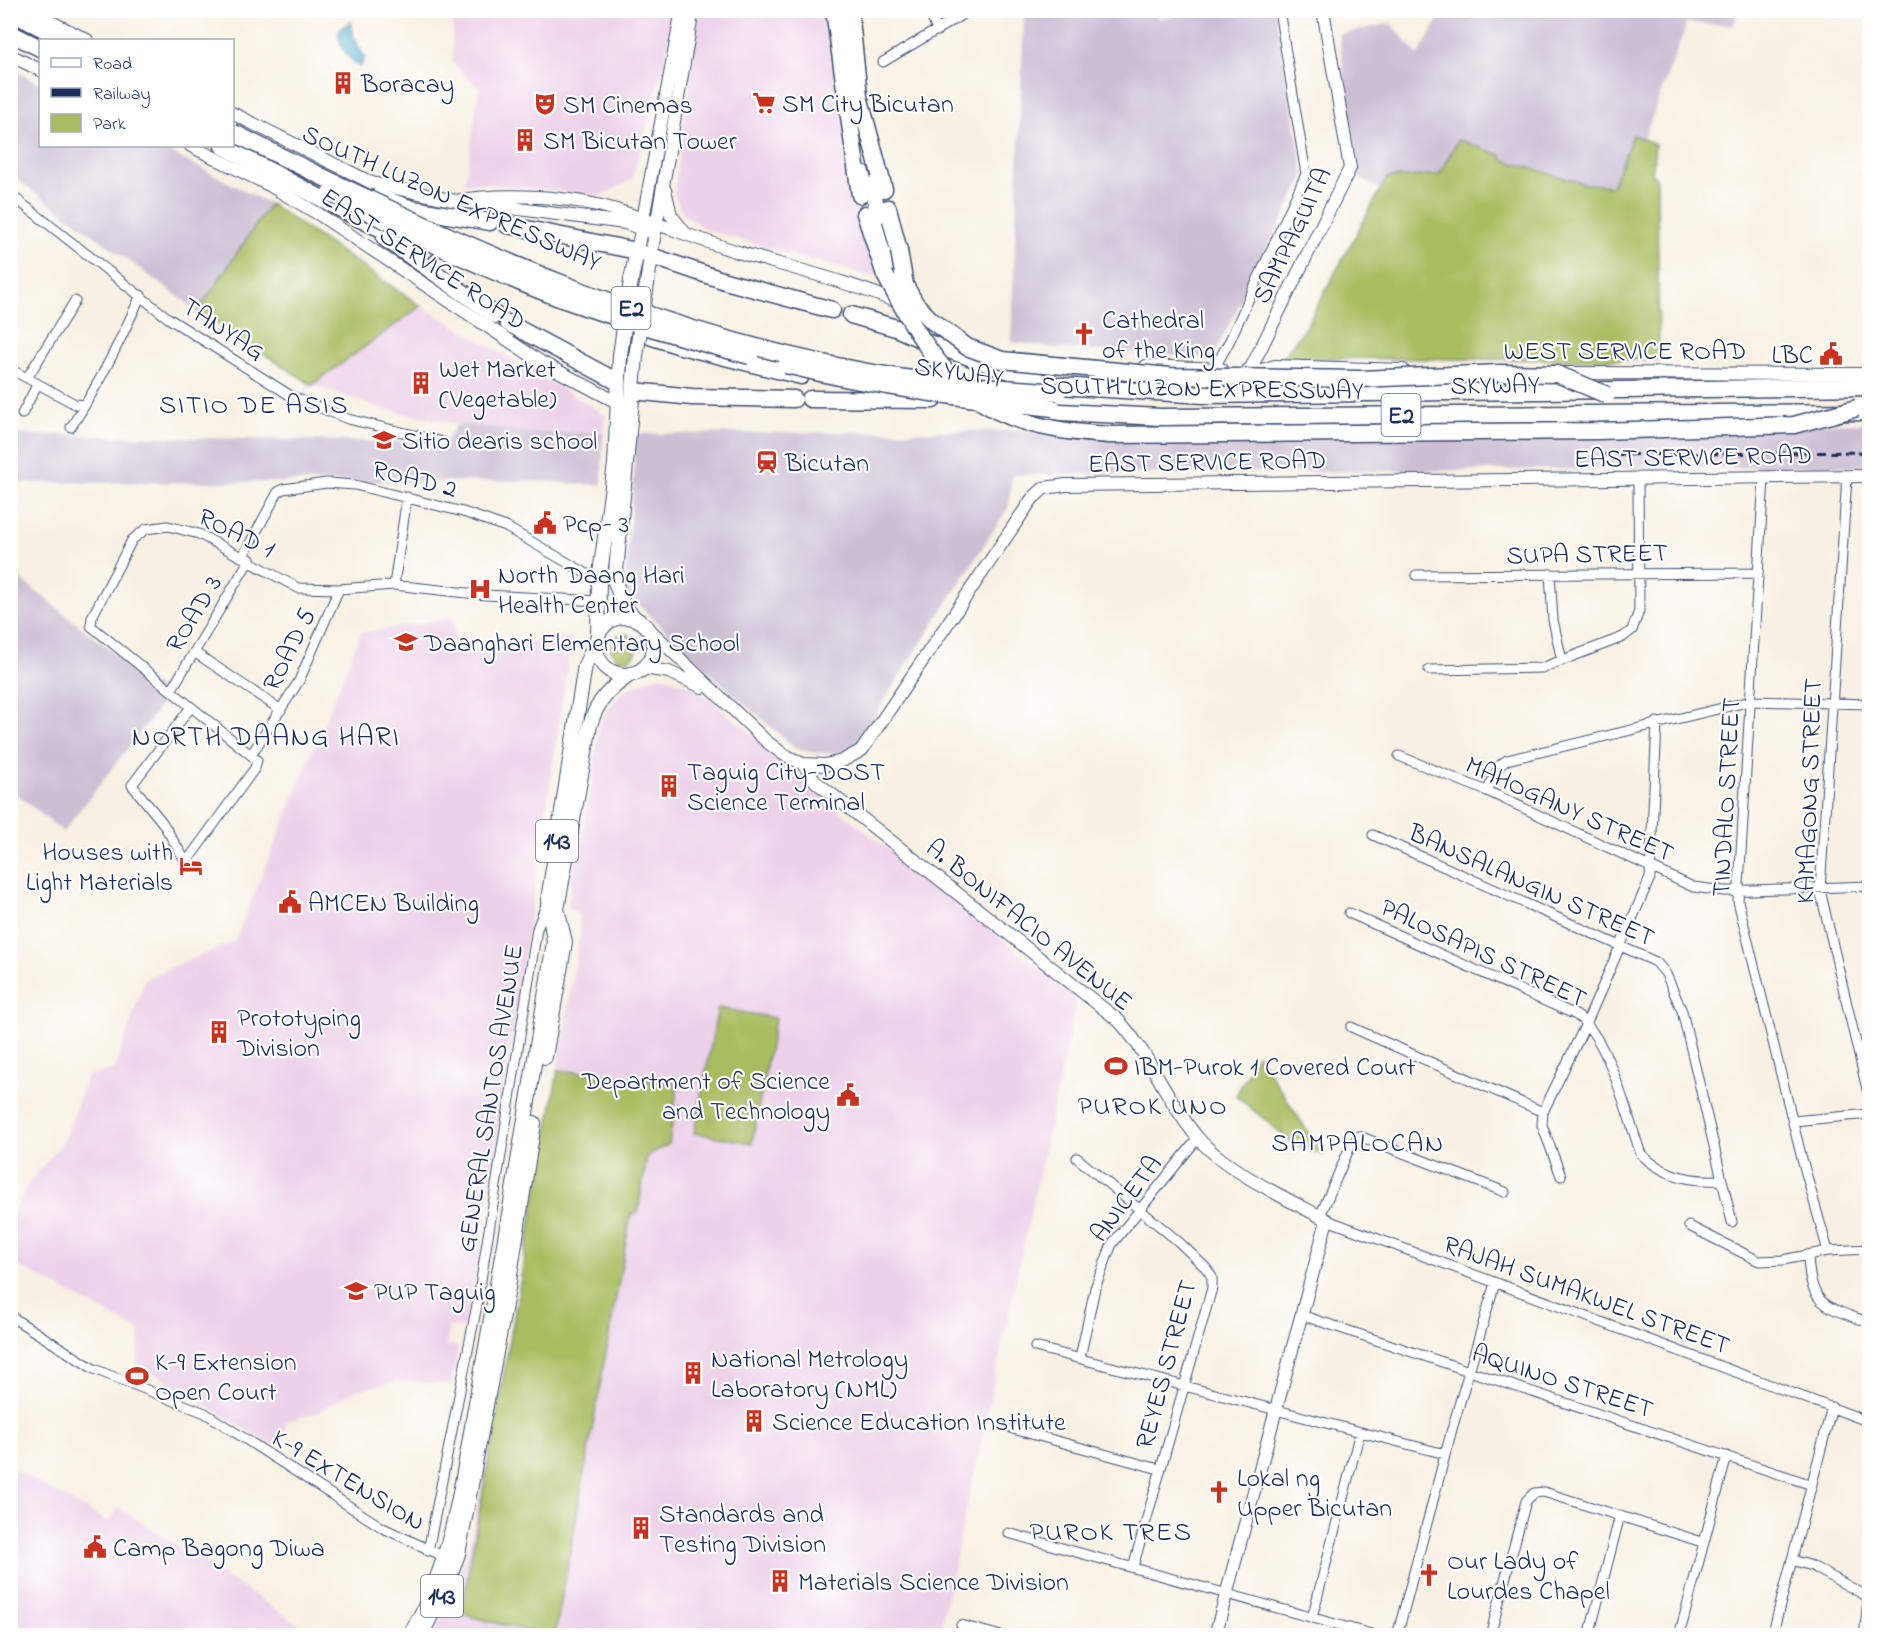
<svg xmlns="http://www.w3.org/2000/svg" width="1880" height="1646" viewBox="0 0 1880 1646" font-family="'Indie Flower',sans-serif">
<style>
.built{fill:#edd1e9}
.industrial{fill:#ccbfd4}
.green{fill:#a8bd61;stroke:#627660;stroke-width:1.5}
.water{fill:#4fadcd;stroke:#356e96;stroke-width:1.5}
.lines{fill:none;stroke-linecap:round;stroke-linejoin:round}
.street-casing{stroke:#3c4c72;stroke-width:11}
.secondary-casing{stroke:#3c4c72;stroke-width:14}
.primary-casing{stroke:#3c4c72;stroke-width:16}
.highway-casing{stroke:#3c4c72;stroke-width:19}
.street{stroke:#fff;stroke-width:9}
.secondary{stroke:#fff;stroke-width:12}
.primary{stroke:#fff;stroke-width:14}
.highway{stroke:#fff;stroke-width:16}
.rail{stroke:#1b2f5e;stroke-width:3;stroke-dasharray:9 4.5;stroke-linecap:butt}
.primary-bridge-casing{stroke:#3c4c72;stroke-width:16;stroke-linecap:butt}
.highway-bridge-casing{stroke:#3c4c72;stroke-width:19;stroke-linecap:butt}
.primary-bridge{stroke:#fff;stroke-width:14}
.highway-bridge{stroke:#fff;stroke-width:16}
.labels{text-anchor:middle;stroke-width:4.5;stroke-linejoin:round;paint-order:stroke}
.shield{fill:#fff;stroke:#5f6d8e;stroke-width:1.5}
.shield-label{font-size:24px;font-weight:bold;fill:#1b2f5e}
.poi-label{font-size:26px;fill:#1b2f5e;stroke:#fff;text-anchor:start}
.street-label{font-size:26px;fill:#1b2f5e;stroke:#fff}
.neighbourhood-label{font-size:27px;letter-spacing:1.5px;fill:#1b2f5e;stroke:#fff}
.quarter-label{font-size:28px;letter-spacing:1.5px;fill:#1b2f5e;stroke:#fff}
</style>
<rect width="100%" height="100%" fill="#fff"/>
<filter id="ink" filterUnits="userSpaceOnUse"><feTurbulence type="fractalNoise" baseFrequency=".0167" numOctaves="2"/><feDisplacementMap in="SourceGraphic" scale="12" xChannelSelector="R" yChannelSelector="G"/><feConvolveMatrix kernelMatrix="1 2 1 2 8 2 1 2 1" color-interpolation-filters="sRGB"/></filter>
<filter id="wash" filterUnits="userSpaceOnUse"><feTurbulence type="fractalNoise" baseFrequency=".008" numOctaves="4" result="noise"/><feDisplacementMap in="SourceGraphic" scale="24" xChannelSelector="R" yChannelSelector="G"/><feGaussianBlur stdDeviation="1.35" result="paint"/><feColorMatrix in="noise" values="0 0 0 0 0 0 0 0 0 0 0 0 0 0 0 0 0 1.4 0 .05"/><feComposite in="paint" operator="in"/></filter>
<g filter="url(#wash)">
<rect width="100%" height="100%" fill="#f8f0e2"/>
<path class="built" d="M 453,11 L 673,11 L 666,56 L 632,179 L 601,196 L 486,183 L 465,183 L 479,88 L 452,62 Z
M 684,11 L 830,11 L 853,197 L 877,278 L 706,230 L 684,215 L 674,194 L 699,13 Z
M 421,306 L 606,415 L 603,432 L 533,433 L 490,430 L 384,409 L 315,386 L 272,414 Z
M 452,618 L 457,651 L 572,637 L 479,1256 L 465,1327 L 449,1327 L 447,1345 L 458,1346 L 451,1384 L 396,1381 L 356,1390 L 318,1412 L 285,1422 L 287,1429 L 271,1445 L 137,1362 L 140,1331 L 11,1262 L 11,1217 L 26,1187 L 65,1139 L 87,1077 L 115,1069 L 145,979 L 235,941 L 361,633 Z
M 660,675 L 696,688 L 759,740 L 803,782 L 1077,998 L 939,1635 L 433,1636 L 467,1555 L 510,1356 L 580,933 L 578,915 L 568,907 L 577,843 L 585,823 L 600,723 L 609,707 L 625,690 Z
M 10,1467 L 108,1522 L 118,1507 L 315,1635 L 11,1635 Z"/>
<path class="industrial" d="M 1036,10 L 1155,11 L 1159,18 L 1203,11 L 1275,11 L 1304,176 L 1213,357 L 1064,349 L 1011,342 L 1024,16 Z
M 1443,11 L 1738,11 L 1734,25 L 1687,23 L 1644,138 L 1633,136 L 1612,186 L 1585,184 L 1503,159 L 1501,155 L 1439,175 L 1387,178 L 1380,189 L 1355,176 L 1357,168 L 1339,34 L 1391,23 L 1418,56 Z
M 10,68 L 40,84 L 40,146 L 158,146 L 270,204 L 198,311 L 11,175 Z
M 1869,423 L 1869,466 L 1012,475 L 1009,506 L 857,743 L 840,753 L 814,753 L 796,749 L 714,677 L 624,591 L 634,478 L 634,434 Z
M 457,424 L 533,433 L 603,432 L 602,485 L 530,481 L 19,483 L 13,573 L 168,696 L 63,832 L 11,789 L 10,434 L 445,443 Z"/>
<path class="green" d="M 1633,135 L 1655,144 L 1652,174 L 1657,179 L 1659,360 L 1282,358 L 1305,328 L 1387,178 L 1439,175 L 1458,140 L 1501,155 L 1503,160 L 1585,184 L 1612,186 Z
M 270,204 L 421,306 L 312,385 L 198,311 Z
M611 647a13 13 0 1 1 26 0a13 13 0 1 1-26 0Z
M 718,1008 L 775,1018 L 752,1143 L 694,1133 Z
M 1257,1054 L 1323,1155 L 1296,1145 L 1236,1096 Z
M 558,1070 L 678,1083 L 669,1144 L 647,1156 L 638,1212 L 631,1214 L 555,1635 L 546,1636 L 461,1614 Z"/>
<path class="water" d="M 351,22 L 354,38 L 365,58 L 360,67 C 349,60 335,43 340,29 Z"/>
</g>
<g filter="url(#ink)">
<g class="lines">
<g class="street-casing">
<path id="street" d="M 929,10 L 937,31
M 883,62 L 970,10
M 864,170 L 883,244 L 898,286
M 874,181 L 882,217
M 10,194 L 168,318 L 291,396 L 348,419 L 443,442
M 75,301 L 27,378 L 75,404 L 85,405
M 10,369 L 27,378
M 1214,369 L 1230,340 L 1306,174 L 1279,10
M 22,414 L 37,385
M 71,427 C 99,385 120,341 141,295
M 1847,477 L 1820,890 L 1870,1102
M 1764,478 L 1738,901 L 1802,1159 L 1828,1251
M 243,556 L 278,492 L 283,489 L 327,483 L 355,485 L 463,512 L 506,527 L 599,581
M 1550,574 L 1553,620 L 1562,661
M 1416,575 L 1758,573
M 394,585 L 407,497
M 194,652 L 281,710
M 1429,670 L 1542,668 L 1623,637 L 1632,630 L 1639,611 L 1638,479
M 172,689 L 250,559
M 191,707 L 132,785 L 162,822 L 185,860 L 190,857 L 255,768 L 257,760 L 91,626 L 92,617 L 132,540 L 146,529 L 168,526 L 199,534 L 298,588 L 339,589 L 394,585 L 486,595 L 599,601
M 251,755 L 299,681 L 339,589
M 1399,756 L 1487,791 L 1693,887 L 1724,891 L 1870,886
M 1487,791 L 1500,765 L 1507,760 L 1751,701 L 1870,704
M 1373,835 L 1656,962 L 1666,974 L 1682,1011 L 1732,1222
M 1349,913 L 1576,1015 C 1609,1037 1627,1116 1641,1154 C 1663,1176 1691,1182 1721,1180
M 1351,1027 L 1543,1112
M 1793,1121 L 1870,1114
M 1077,1158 L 1179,1242 L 1206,1268 L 1212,1277 L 1212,1288 L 1133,1567
M 1561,1176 L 1542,1125 L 1543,1112 L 1587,1022 L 1650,878 L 1657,722
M 1320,1216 L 1350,1147 L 1359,1136 L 1505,1192
M 1327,1220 L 1870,1422
M 1689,1226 L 1759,1261 L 1783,1260 L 1828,1251 L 1870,1249
M 1808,1255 C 1810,1307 1825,1306 1870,1323
M 1301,1315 L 1812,1485
M 10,1316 L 94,1369 L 205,1413 L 383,1528 L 445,1557
M 1035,1347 L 1445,1454
M 1080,1358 L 1095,1288 L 1112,1244 L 1198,1138
M 1013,1429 L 1159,1469
M 1008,1533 L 1378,1636
M 428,1551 L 477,1305 L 537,929 L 547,902
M 1792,1560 L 1812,1566 L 1870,1598
M 1312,1618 L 1360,1432
M 961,1625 L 1001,1636
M 384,1636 L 385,1635
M 1397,1636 L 1452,1429 L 1495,1283
M 1490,1636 L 1526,1501 L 1534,1493 L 1544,1492 L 1702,1542
M 1589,1636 L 1620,1515
M 1679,1636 L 1727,1456
M 1772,1636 L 1832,1407
M 1864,1636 L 1869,1593"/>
</g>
<g class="secondary-casing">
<path id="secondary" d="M 28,10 L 87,40
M 10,55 L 40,70
M 232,113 L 372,183 L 451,200 L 625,223 L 651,232
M 191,146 L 271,186 L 320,215 L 541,362 L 626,407
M 665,190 L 671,215 L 685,233
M 456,201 C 504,192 573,196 619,211 C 660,224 700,240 741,253 C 795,269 850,282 902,304
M 637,251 L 682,10
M 651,256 L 693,10
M 1146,366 L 1221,369
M 1248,370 L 1262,370 L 1275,366 L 1403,370
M 1250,370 L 1350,168 L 1323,10
M 1562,373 L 1870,374
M 649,629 L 766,741 L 783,754 L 803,764 L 825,765 L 842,761 L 862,750 L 1032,499 L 1044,488 L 1066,485 L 1870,476
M 644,668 L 669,672 L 702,687
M 803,764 L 816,782 L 1118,1020 C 1151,1055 1167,1102 1198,1138 C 1225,1170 1289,1200 1327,1220 L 1215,1636"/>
</g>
<g class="primary-casing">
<path id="primary" d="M 631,280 L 637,251 L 651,256 L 647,284
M596 646a29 29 0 1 1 58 0a29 29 0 1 1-58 0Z
M 635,618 L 624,607 L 615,582 L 636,356
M 598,637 L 599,581 L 615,464 L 620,355
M 545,1057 L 565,942 L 557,909 L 590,725 C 597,701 610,688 631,674
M 409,1636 C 456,1560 464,1466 480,1380 C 507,1234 530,1088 554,942 L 548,900 L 585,665 L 597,641
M 421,1636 L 449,1579 L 458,1554 L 507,1294 L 534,1123"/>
</g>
<g class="highway-casing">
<path id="highway" d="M 834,10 L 860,195
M 850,10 L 859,96 L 884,189
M 10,12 L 66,40
M 10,33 L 40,48
M 223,146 L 360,219 L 426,249
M 378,197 L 413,209 L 490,222
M 888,208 L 899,251
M 865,214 L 885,275
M 507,225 L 637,251
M 385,238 L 495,315
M 651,256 L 725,281 L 832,310
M 851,315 L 896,328 L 931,344 L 1054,386
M 508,323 L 618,382
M 637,332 L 677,345 L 801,376
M 1043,385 L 1204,395 L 1870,387
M 634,391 L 692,397 L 794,399
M 810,399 L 933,400
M 1040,411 L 1161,417 L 1870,412"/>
</g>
<use href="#street" class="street"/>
<use href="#secondary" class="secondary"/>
<use href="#primary" class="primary"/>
<use href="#highway" class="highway"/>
<path class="rail" d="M 1601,455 L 1870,452"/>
<g class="primary-bridge-casing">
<path id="primary-bridge" d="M 620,355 L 631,280
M 636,356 L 647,284"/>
</g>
<g class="highway-bridge-casing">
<path id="highway-bridge" d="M 232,132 C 445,240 666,342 904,378 C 955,385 1007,388 1058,392
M 330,193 C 406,231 482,269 562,299 C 624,321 687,339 750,356
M 899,251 L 905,285 L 915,303 L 932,321 L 967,347 L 1002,360 L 1170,376 L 1360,379 L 1500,373 L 1557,374 L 1607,395
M 885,275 C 944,386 978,428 1110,435 L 1598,431 L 1794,425 L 1857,408
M 786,365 C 874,387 963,398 1053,408"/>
</g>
<use href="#primary-bridge" class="primary-bridge"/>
<use href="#highway-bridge" class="highway-bridge"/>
</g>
</g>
<defs>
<g id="building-bare" transform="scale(1.8)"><path d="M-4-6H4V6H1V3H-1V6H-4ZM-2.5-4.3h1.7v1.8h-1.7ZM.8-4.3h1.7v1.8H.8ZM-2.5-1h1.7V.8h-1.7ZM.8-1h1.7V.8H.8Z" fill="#c8321e" stroke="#fff" stroke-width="2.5" paint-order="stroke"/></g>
<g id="supermarket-bare" transform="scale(1.8)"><path d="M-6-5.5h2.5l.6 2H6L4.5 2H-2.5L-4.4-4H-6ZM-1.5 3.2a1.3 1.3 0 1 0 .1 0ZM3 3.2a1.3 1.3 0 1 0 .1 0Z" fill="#c8321e" stroke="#fff" stroke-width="2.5" paint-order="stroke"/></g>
<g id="theatre-bare" transform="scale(1.8)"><path d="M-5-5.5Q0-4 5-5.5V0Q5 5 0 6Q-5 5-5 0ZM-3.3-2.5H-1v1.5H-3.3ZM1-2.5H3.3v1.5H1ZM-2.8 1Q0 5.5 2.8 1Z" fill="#c8321e" stroke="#fff" stroke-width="2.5" paint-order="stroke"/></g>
<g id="church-bare" transform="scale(1.8)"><path d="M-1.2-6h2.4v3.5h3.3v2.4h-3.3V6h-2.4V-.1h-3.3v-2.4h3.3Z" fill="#c8321e" stroke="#fff" stroke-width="2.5" paint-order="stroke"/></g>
<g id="civic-bare" transform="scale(1.8)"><path d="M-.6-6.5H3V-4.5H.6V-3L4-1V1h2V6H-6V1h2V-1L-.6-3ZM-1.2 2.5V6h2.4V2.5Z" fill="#c8321e" stroke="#fff" stroke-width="2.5" paint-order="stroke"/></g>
<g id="school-bare" transform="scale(1.8)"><path d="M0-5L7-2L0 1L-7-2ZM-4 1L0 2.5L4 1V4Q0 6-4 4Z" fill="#c8321e" stroke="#fff" stroke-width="2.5" paint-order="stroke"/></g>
<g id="station-bare" transform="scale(1.8)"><path d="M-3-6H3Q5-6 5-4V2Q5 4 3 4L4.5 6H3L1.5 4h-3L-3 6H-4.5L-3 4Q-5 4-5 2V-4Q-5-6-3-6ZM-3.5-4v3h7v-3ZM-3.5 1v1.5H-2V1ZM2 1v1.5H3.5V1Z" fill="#c8321e" stroke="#fff" stroke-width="2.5" paint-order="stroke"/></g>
<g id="hospital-bare" transform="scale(1.8)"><path d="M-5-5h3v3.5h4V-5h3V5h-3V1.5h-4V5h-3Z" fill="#c8321e" stroke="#fff" stroke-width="2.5" paint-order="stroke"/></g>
<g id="hotel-bare" transform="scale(1.8)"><path d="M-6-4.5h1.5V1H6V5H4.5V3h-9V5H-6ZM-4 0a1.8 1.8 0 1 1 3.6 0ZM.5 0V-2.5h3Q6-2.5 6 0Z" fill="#c8321e" stroke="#fff" stroke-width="2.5" paint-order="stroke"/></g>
<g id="stadium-bare" transform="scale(1.8)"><path d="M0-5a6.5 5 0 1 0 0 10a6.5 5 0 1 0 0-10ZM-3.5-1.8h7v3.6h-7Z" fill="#c8321e" stroke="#fff" stroke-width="2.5" paint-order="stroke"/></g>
<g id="university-bare" transform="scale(1.8)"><path d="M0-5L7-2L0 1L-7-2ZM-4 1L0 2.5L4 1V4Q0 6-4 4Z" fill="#c8321e" stroke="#fff" stroke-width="2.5" paint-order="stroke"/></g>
</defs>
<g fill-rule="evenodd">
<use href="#building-bare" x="343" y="83"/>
<use href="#supermarket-bare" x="764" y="103"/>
<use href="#theatre-bare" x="545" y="104"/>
<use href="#building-bare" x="525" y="140"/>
<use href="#church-bare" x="1084" y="334"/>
<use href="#civic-bare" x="1831" y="354"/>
<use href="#building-bare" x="421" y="383"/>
<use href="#school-bare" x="384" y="440"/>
<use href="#station-bare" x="767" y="462"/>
<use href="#civic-bare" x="545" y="523"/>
<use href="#hospital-bare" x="480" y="589"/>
<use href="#school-bare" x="406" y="642"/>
<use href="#building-bare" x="669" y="786"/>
<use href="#hotel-bare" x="191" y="866"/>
<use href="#civic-bare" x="290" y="902"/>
<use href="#building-bare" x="219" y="1032"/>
<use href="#stadium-bare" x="1116" y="1066"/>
<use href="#civic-bare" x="848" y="1095"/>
<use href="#university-bare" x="356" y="1291"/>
<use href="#building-bare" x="693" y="1373"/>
<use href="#stadium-bare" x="137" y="1376"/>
<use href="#building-bare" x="754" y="1421"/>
<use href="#church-bare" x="1219" y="1492"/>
<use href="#building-bare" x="641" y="1528"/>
<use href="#civic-bare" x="95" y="1547"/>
<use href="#church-bare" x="1429" y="1575"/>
<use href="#building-bare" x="780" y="1581"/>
</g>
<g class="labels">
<g class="shield">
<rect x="611.5" y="287" width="39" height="42" rx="4.5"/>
<rect x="1381.5" y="394" width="39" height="42" rx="4.5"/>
<rect x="536" y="820" width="42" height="42" rx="4.5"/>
<rect x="421" y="1575" width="42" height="42" rx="4.5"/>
</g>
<g class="shield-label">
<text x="631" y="316">E2</text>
<text x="1401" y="423">E2</text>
<text x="557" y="849">143</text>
<text x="442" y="1604">143</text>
</g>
<g class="poi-label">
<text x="361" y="92">Boracay</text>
<text x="782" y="112">SM City Bicutan</text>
<text x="563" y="113">SM Cinemas</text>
<text x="543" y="149">SM Bicutan Tower</text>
<text x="1102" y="328">Cathedral<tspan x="1102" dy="30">of the King</tspan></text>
<text x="1813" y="363" text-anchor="end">LBC</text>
<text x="439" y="377">Wet Market<tspan x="439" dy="30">(Vegetable)</tspan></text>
<text x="402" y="449">Sitio dearis school</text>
<text x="785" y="471">Bicutan</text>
<text x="563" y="532">Pcp- 3</text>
<text x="498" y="583">North Daang Hari<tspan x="498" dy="30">Health Center</tspan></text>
<text x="424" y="651">Daanghari Elementary School</text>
<text x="687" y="780">Taguig City-DOST<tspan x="687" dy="30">Science Terminal</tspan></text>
<text x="173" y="860" text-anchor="end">Houses with<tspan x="173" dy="30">Light Materials</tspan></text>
<text x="308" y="911">AMCEN Building</text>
<text x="237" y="1026">Prototyping<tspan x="237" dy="30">Division</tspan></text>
<text x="1134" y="1075">IBM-Purok 1 Covered Court</text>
<text x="830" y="1089" text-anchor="end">Department of Science<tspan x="830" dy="30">and Technology</tspan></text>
<text x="374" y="1300">PUP Taguig</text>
<text x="711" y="1367">National Metrology<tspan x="711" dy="30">Laboratory (NML)</tspan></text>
<text x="155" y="1370">K-9 Extension<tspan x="155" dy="30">Open Court</tspan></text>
<text x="772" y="1430">Science Education Institute</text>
<text x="1237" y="1486">Lokal ng<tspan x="1237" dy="30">Upper Bicutan</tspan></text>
<text x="659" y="1522">Standards and<tspan x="659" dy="30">Testing Division</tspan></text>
<text x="113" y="1556">Camp Bagong Diwa</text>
<text x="1447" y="1569">Our Lady of<tspan x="1447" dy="30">Lourdes Chapel</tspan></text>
<text x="798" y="1590">Materials Science Division</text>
</g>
<g class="street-label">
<text transform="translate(452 197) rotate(24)" y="9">SOUTH LUZON EXPRESSWAY</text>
<text transform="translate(1291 235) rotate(-64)" y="9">SAMPAGUITA</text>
<text transform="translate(424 258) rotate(33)" y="9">EAST SERVICE ROAD</text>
<text transform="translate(224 328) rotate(33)" y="9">TANYAG</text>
<text x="1625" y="359">WEST SERVICE ROAD</text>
<text transform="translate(959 371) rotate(8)" y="9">SKYWAY</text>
<text transform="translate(1495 384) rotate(-1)" y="9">SKYWAY</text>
<text transform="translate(1202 387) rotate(1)" y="9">SOUTH LUZON EXPRESSWAY</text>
<text transform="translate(1693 456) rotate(-1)" y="9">EAST SERVICE ROAD</text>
<text transform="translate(1207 461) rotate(-1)" y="9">EAST SERVICE ROAD</text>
<text transform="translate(415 478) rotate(14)" y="9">ROAD 2</text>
<text transform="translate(237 532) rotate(26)" y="9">ROAD 1</text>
<text transform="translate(1587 553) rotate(-1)" y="9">SUPA STREET</text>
<text transform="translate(193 613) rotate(-59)" y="9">ROAD 3</text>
<text transform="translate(288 649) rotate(-64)" y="9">ROAD 5</text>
<text transform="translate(1808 791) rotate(-88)" y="9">KAMAGONG STREET</text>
<text transform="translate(1725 797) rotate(-87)" y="9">TINDALO STREET</text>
<text transform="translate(1570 808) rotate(24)" y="9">MAHOGANY STREET</text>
<text transform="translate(1532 884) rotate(24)" y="9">BANSALANGIN STREET</text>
<text transform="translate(1030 924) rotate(39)" y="9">A. BONIFACIO AVENUE</text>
<text transform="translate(1484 952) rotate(25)" y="9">PALOSAPIS STREET</text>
<text transform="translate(489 1098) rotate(-81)" y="9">GENERAL SANTOS AVENUE</text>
<text transform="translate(1125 1198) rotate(-53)" y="9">ANICETA</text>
<text transform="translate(1587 1294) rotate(20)" y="9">RAJAH SUMAKWEL STREET</text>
<text transform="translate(1165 1364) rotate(-75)" y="9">REYES STREET</text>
<text transform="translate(1563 1380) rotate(18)" y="9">AQUINO STREET</text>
<text transform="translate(349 1479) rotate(31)" y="9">K-9 EXTENSION</text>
</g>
<g class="neighbourhood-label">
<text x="254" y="413">SITIO DE ASIS</text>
<text x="1153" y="1114">PUROK UNO</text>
<text x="1358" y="1151">SAMPALOCAN</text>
<text x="1111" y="1540">PUROK TRES</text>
</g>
<g class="quarter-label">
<text x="266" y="745">NORTH DAANG HARI</text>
</g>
</g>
<rect width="1880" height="1646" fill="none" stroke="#fff" stroke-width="36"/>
<rect x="39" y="39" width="195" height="108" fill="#ffffff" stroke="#a4acbf" stroke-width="1.5"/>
<rect x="51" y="58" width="30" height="9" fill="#ffffff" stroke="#a4acbf" stroke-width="1.5"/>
<text x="93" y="69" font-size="18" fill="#1b2f5e">Road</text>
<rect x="51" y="88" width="30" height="9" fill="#1b2f5e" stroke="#a4acbf" stroke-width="1.5"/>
<text x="93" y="99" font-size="18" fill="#1b2f5e">Railway</text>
<rect x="51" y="114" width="30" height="18" fill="#a8bd61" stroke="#a4acbf" stroke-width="1.5"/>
<text x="93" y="129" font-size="18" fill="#1b2f5e">Park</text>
</svg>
